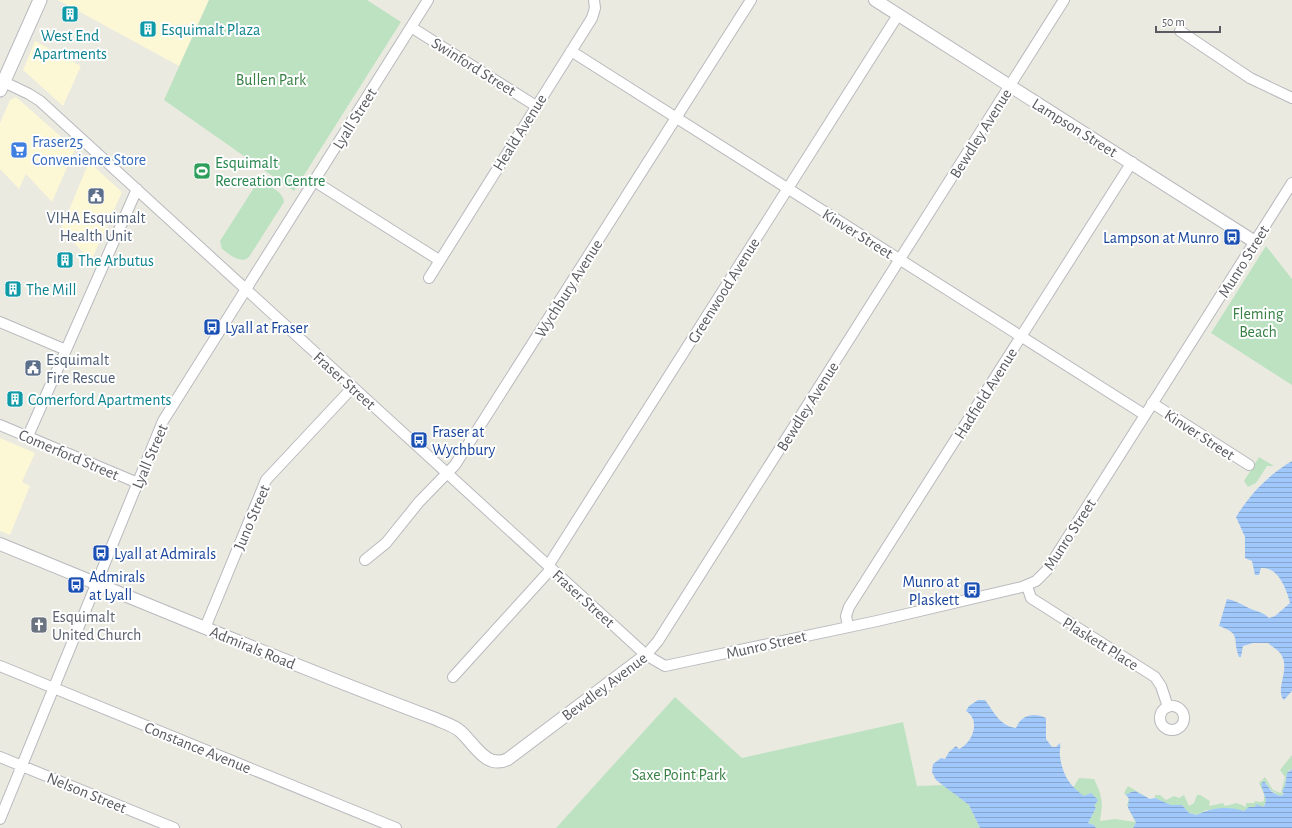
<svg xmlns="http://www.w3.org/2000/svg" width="1292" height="828" viewBox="0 0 1292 828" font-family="'Alegreya Sans',sans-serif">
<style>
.commercial{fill:#fcf7d5}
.green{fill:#bde2c2}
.water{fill:url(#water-rules)}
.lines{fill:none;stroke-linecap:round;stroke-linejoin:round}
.minor-casing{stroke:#b8b9be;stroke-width:12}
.tertiary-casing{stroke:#b8b9be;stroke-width:14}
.secondary-casing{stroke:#b6b8be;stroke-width:15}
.minor{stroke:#fff;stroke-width:10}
.tertiary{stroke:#fff;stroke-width:12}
.secondary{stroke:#fff;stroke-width:13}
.labels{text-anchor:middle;stroke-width:4;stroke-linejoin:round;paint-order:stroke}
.culture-label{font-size:16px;fill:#0d838f;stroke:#fff;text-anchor:start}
.street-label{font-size:16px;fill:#595b60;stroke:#fff}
.park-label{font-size:16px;fill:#388044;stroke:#fff}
.shop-label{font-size:16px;fill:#366cbe;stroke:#fff;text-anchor:start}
.leisure-label{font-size:16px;fill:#27864d;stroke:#fff;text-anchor:start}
.service-label{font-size:16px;fill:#4e5e75;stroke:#fff}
.transit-label{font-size:16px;fill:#164399;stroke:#fff;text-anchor:start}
.worship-label{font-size:16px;fill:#5b616d;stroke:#fff;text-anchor:start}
</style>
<defs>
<pattern id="water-rules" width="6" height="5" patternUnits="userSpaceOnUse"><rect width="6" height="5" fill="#a1c8fa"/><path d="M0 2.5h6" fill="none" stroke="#86a5ce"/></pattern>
</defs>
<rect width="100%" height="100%" fill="#ebeae0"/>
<path class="commercial" d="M 58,0 L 209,0 L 179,66 Z
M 35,41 L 81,66 L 63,106 L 23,70 Z
M 16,97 L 75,149 L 52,202 L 26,174 L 19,189 L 0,169 L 0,123 L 10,100 Z
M 89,162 L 122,192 L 91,261 L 61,229 Z
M 0,438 L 35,453 L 22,482 L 30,486 L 10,535 L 0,531 Z"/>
<path class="green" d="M 209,0 L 367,0 L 401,22 L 294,191 L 164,100 Z
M 259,183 C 268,183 284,193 284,202 L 249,257 C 241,265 229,254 222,249 L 220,241 L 255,186 Z
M 1266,246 L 1292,279 L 1292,385 L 1211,333 Z
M 1259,457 L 1274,466 L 1267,466 L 1256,483 L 1248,487 L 1244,481 Z
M 675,697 L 742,758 L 903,722 L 917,786 L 943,785 L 969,805 L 980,828 L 556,828 Z
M 1292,755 L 1292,769 L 1289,770 L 1286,777 L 1284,793 L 1280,796 L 1272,791 L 1264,781 L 1262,784 L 1266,800 L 1264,807 L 1251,807 L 1244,811 L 1228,809 L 1206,810 L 1198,815 L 1189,813 L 1182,805 L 1171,805 L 1155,798 L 1155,795 L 1160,795 L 1166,800 L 1174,796 L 1179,798 L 1184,795 L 1189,806 L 1194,803 L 1197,795 L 1200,795 L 1210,801 L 1209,806 L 1223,803 L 1225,806 L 1237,803 L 1246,807 L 1246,803 L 1254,803 L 1255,801 L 1260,802 L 1264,801 L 1264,794 L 1259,783 L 1265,777 L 1273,790 L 1281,793 L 1285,777 L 1280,770 Z
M 1079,778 L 1094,779 C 1103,798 1103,801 1100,821 L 1115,819 L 1135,822 L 1127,805 L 1129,799 L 1124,793 L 1128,786 L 1150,799 L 1135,791 C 1126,805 1129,808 1136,822 L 1133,828 L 1096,828 L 1094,825 L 1088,823 L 1096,808 L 1073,788 Z"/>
<path class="water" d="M 1292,461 L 1292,691 L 1284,700 C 1274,690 1292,668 1280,653 C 1277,649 1271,646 1268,643 L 1253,643 L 1243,646 L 1241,657 L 1239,657 C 1232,639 1242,634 1219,626 L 1227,599 C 1237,601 1242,605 1251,609 C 1258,612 1263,612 1269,618 L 1275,616 L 1290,603 C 1287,590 1278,566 1261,568 L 1259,575 L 1255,575 L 1252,561 L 1245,558 L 1245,537 L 1236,517 C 1250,494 1268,475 1292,461 Z
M 978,700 L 985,700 C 994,712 1000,726 1016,728 C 1021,715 1034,712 1046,718 L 1046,739 L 1052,747 L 1056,747 L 1060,743 C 1061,748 1059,752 1060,756 C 1062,773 1069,786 1084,796 L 1091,793 L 1098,800 L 1094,806 L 1096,808 L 1088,823 L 1094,825 L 1096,828 L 980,828 L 969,805 L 936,780 L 932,772 L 933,764 L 941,758 L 945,759 L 949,752 L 956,746 L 959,749 C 973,743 981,720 966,711 L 969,706 Z
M 1292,769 L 1292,828 L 1133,828 L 1136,822 L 1128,808 L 1129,799 L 1126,794 L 1135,791 L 1150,799 L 1155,798 L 1171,805 L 1182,805 L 1189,813 L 1197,815 C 1211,807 1230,806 1244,811 L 1249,807 L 1255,807 L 1256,804 L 1264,807 L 1266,800 L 1261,784 L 1264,781 L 1272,792 L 1280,796 L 1284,794 L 1282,791 L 1285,786 L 1287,773 Z"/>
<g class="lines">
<g class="minor-casing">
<path id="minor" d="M 411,27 L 536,106
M 1180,31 L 1250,78 L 1292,98
M 571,51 L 1145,415
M 4,82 L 29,94 L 40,101 L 646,655 L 665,666 L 877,621 L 1022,587 L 1036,581 L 1047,570 L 1292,183
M 314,181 L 439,260
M 429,278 L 592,18 L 595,8 L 594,0
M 0,322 L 66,350
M 1152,403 L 1249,465
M 0,425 L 138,483
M 28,436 L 137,189
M 365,560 L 386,543 L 419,502 L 455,465 L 751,0
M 548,566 L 898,15
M 1027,586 L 1031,598 L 1155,677 L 1161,686 L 1168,707
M 848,626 L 846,616 L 849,607 L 1132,162
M 205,628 L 266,480 L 353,387
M 646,655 L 658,641 L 1064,0
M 0,666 L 396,828
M 453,677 L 551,569
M1160 718a12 12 0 1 1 24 0a12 12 0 1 1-24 0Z
M 0,757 L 174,828
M 0,819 L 163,421 L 428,0"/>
</g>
<g class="tertiary-casing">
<path id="tertiary" d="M 875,0 L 1255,242
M 0,544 C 145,603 289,664 436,719 C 444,723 453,725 460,731 C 474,743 486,770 508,759 L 646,655"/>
</g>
<g class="secondary-casing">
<path id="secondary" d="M 0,90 L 40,0"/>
</g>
<use href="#minor" class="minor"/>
<use href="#tertiary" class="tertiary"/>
<use href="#secondary" class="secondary"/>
</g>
<defs>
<g id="building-square" transform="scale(0.9)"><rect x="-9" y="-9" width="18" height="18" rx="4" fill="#0f9aa8" stroke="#fff"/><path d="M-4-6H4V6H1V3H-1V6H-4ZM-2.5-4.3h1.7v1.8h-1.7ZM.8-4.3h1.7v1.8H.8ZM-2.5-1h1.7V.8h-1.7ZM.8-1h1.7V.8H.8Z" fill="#fff"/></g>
<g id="supermarket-square" transform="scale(0.9)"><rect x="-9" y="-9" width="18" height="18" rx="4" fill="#3f7fe0" stroke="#fff"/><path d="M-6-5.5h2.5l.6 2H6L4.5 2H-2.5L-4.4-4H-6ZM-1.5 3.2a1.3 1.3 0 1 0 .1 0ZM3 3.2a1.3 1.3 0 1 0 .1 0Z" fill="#fff"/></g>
<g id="stadium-square" transform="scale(0.9)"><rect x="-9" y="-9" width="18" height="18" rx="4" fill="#2e9e5b" stroke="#fff"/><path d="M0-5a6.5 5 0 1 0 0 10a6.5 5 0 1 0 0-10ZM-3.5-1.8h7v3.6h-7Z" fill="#fff"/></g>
<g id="civic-square" transform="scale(0.9)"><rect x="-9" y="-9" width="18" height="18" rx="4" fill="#5c6f8a" stroke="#fff"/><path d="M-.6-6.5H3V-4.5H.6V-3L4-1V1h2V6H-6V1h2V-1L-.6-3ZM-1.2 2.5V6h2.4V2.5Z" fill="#fff"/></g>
<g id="bus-square" transform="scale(0.9)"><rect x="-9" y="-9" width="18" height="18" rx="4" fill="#1a4fb4" stroke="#fff"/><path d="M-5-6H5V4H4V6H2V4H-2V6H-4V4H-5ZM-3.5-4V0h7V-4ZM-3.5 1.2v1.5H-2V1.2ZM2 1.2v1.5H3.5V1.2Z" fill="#fff"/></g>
<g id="church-square" transform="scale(0.9)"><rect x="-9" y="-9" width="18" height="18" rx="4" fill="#6b7280" stroke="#fff"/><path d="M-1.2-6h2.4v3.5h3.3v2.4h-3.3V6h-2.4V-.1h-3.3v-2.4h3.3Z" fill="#fff"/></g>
</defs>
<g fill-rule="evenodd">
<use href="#building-square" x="70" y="14"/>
<use href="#building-square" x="148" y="29"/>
<use href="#supermarket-square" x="19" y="150"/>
<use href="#stadium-square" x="202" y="171"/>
<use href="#civic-square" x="96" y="196"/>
<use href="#bus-square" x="1232" y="237"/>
<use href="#building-square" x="65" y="260"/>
<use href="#building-square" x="13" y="289"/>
<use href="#bus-square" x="212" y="327"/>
<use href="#civic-square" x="33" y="368"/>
<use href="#building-square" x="15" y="399"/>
<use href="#bus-square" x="419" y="440"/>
<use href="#bus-square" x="101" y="553"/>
<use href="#bus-square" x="76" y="585"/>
<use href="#bus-square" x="972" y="590"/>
<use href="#church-square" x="39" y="625"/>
</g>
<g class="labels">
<g class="culture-label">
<text x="161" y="35">Esquimalt Plaza</text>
<text x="70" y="41" text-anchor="middle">West End<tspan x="70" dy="18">Apartments</tspan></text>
<text x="78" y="266">The Arbutus</text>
<text x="26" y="295">The Mill</text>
<text x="28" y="405">Comerford Apartments</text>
</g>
<g class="street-label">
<text transform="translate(474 66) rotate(32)" y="6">Swinford Street</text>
<text transform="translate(354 118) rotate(-58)" y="6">Lyall Street</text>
<text transform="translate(1075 127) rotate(32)" y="6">Lampson Street</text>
<text transform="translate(519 132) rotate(-58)" y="6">Heald Avenue</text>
<text transform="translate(980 133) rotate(-58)" y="6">Bewdley Avenue</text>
<text transform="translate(858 233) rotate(32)" y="6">Kinver Street</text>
<text transform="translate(1243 261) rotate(-58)" y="6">Munro Street</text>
<text transform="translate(568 288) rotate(-58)" y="6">Wychbury Avenue</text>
<text transform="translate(723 290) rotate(-58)" y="6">Greenwood Avenue</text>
<text transform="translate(345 380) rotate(42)" y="6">Fraser Street</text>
<text transform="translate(985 393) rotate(-58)" y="6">Hadfield Avenue</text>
<text transform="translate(807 406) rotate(-58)" y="6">Bewdley Avenue</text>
<text transform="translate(1200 434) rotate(33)" y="6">Kinver Street</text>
<text transform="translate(69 454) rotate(23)" y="6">Comerford Street</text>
<text transform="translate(149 456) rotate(-67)" y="6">Lyall Street</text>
<text transform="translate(251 517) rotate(-67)" y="6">Juno Street</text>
<text transform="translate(1069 534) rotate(-57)" y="6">Munro Street</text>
<text transform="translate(584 598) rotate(42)" y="6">Fraser Street</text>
<text transform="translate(1101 643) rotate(32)" y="6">Plaskett Place</text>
<text transform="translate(766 644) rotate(-13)" y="6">Munro Street</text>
<text transform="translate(253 647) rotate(22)" y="6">Admirals Road</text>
<text transform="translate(604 686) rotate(-37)" y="6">Bewdley Avenue</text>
<text transform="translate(198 747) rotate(22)" y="6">Constance Avenue</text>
<text transform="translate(87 792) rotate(22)" y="6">Nelson Street</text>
</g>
<g class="park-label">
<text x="271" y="85">Bullen Park</text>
<text x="1258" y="319">Fleming<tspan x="1258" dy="18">Beach</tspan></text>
<text x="679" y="780">Saxe Point Park</text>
</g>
<g class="shop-label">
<text x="32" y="147">Fraser25<tspan x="32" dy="18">Convenience Store</tspan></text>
</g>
<g class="leisure-label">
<text x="215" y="168">Esquimalt<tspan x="215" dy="18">Recreation Centre</tspan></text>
</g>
<g class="service-label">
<text x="96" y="223">VIHA Esquimalt<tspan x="96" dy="18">Health Unit</tspan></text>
<text x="46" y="365" text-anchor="start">Esquimalt<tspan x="46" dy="18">Fire Rescue</tspan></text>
</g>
<g class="transit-label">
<text x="1219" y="243" text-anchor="end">Lampson at Munro</text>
<text x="225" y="333">Lyall at Fraser</text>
<text x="432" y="437">Fraser at<tspan x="432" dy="18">Wychbury</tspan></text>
<text x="114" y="559">Lyall at Admirals</text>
<text x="89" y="582">Admirals<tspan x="89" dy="18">at Lyall</tspan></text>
<text x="959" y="587" text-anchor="end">Munro at<tspan x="959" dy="18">Plaskett</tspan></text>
</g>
<g class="worship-label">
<text x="52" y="622">Esquimalt<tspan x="52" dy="18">United Church</tspan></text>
</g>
</g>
<path d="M1156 26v6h64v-6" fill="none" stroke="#595b60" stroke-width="2"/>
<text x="1162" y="26" font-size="12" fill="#595b60" stroke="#ffffff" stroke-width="3" paint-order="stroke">50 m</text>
</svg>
